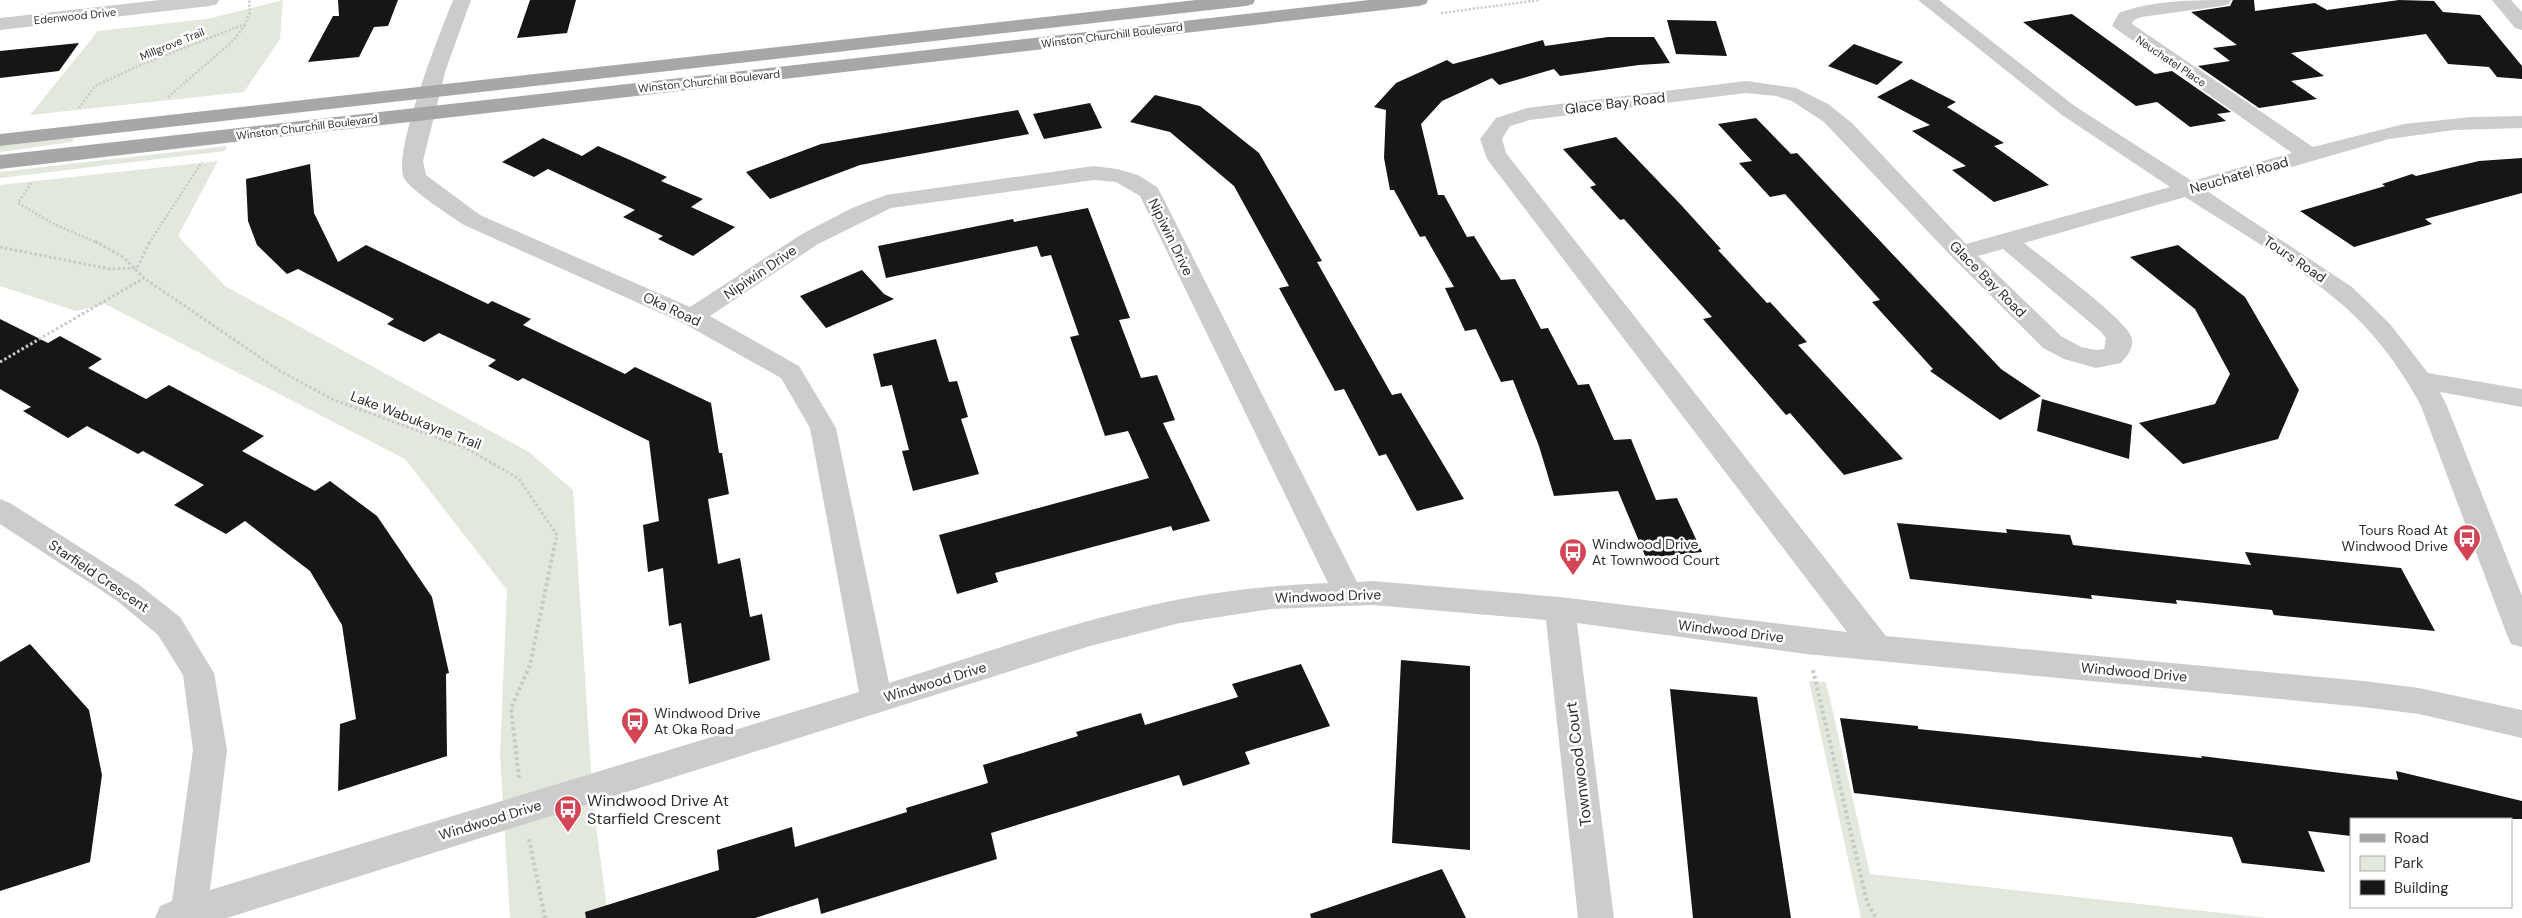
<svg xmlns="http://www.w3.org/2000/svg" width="2522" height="918" viewBox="0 0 2522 918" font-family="'DM Sans',sans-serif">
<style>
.green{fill:#e3e8dc}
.building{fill:#161616}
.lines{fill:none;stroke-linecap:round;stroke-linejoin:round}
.path-far2{stroke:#c9c9c9;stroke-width:2.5;stroke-dasharray:2 2;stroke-linecap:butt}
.path-far1{stroke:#c9c9c9;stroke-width:3;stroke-dasharray:2.5 2.5;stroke-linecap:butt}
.path{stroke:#c9c9c9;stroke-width:4;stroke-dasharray:3 3;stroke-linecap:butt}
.minor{fill:#ccc;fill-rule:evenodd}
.major{fill:#a7a7a7;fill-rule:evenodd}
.labels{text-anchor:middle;stroke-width:5;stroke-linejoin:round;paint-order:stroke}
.far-street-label{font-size:11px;fill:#2f2f2f;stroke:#fff}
.street-label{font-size:14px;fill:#2f2f2f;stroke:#fff}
.poi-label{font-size:14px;fill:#2f2f2f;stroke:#fff;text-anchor:start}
.near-street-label{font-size:16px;fill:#2f2f2f;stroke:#fff}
.near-poi-label{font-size:16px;fill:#2f2f2f;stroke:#fff;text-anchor:start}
</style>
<rect width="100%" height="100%" fill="#fff"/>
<path class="green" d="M 283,0 L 280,39 L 244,92 L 30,115 L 98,31 L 207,19 Z
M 74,138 L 72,142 L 0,152 L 0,146 Z
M 227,146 L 225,151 L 0,178 L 0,172 Z
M 218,161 L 178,236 L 225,286 L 529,452 L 573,490 L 593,802 L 608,918 L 510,918 L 500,755 L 507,590 L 405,459 L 105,304 L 76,311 L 0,286 L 0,185 Z
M 1809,681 L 1826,682 L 1870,874 L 2267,918 L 1861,918 Z"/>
<path class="building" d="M 338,0 L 398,0 L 388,26 L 374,27 L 359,57 L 308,62 L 333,16 L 339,16 Z
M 530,0 L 576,0 L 567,33 L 517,38 Z
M 2233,0 L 2254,0 L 2255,11 L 2315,3 L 2327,10 L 2399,0 L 2434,1 L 2443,12 L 2480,15 L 2522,66 L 2522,79 L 2497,77 L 2489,67 L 2448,64 L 2426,34 L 2291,53 L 2324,76 L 2291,81 L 2317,99 L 2259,108 L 2198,66 L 2230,61 L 2213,48 L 2237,45 L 2191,12 L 2230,6 Z
M 2072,14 L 2155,74 L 2172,71 L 2231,112 L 2217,114 L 2226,121 L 2190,127 L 2157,102 L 2136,106 L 2023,22 Z
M 1667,20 L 1716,21 L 1727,56 L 1676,54 Z
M 1608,37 L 1654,37 L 1670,63 L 1639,65 L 1560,76 L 1554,69 L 1499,85 L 1492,78 L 1442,101 L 1421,124 L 1438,195 L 1444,195 L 1467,237 L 1474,236 L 1501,280 L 1515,279 L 1541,329 L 1548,328 L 1578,385 L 1589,384 L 1614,440 L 1631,439 L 1656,500 L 1677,498 L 1702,552 L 1646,558 L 1618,491 L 1554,496 L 1539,446 L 1513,380 L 1501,382 L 1476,329 L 1465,331 L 1445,288 L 1454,287 L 1425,236 L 1420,237 L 1394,190 L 1390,190 L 1384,158 L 1386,110 L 1374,107 L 1396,83 L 1447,60 L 1453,64 L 1543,40 L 1545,46 Z
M 79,43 L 59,71 L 0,78 L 0,51 Z
M 1854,44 L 1865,48 L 1903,62 L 1877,85 L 1828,66 Z
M 1911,79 L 1956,102 L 1947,107 L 2004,143 L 1994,146 L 2049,185 L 1994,202 L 1952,170 L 1966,166 L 1912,131 L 1930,125 L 1877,97 Z
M 1155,95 L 1200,106 L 1259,153 L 1322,261 L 1317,262 L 1392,395 L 1401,393 L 1464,499 L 1417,511 L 1386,454 L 1379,456 L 1344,389 L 1335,391 L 1279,288 L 1289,286 L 1234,186 L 1170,132 L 1130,122 Z
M 1090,103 L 1102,128 L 1044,139 L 1033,114 Z
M 1018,110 L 1029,134 L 860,165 L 770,199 L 746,172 L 821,144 Z
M 1756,118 L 1791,154 L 1797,153 L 2001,369 L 2041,396 L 2000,420 L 1930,371 L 1933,369 L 1872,302 L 1880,300 L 1785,194 L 1770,197 L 1739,163 L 1752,161 L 1718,124 Z
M 1616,137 L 1682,206 L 1721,249 L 1718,250 L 1767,303 L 1770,302 L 1807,342 L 1798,345 L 1903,459 L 1844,475 L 1790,413 L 1786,415 L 1703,319 L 1712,317 L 1624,219 L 1620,220 L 1590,187 L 1596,185 L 1563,149 Z
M 543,138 L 582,156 L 598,146 L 630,160 L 667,177 L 661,181 L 703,199 L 691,207 L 735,227 L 693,256 L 658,239 L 663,236 L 623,217 L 635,210 L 548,169 L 534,177 L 502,162 Z
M 2522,158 L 2522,193 L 2425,219 L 2432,224 L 2354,247 L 2300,211 L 2385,186 L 2382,184 L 2412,174 L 2416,176 L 2479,161 Z
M 310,164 L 314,213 L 338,262 L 366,245 L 488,304 L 492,301 L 531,319 L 523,325 L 625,374 L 635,367 L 711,403 L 719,453 L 722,453 L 729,494 L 708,499 L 718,564 L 740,558 L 750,617 L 762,614 L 770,660 L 689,684 L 681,623 L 669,626 L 663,568 L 648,572 L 643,525 L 659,521 L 649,441 L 523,378 L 518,381 L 488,366 L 496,360 L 439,333 L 424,342 L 387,324 L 394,319 L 298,269 L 287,274 L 257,245 L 248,221 L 246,179 Z
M 1088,208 L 1130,318 L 1119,320 L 1141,378 L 1157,375 L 1175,420 L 1163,423 L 1210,521 L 1173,531 L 1171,526 L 995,573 L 998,582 L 957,594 L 939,535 L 1149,478 L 1128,431 L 1105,436 L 1070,337 L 1079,335 L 1051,255 L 1041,257 L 1037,246 L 886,278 L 878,246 L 1013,219 L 1014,222 Z
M 2178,245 L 2245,297 L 2299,390 L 2278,439 L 2183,464 L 2139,423 L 2215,404 L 2230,374 L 2195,309 L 2130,257 Z
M 862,270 L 884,294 L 894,299 L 826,328 L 800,296 Z
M 0,319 L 48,343 L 60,336 L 102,359 L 88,368 L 146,399 L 169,385 L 264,436 L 242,451 L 315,491 L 330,481 L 377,516 L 432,597 L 449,673 L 446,674 L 447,756 L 338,791 L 340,724 L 356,719 L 342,625 L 310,571 L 245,521 L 226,534 L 174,505 L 204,485 L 143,451 L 138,454 L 87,426 L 68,438 L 23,411 L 31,407 L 0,389 Z
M 936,339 L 949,382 L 957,381 L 968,417 L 961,419 L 979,474 L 913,491 L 902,451 L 909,450 L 892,385 L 881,387 L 873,354 Z
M 2042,399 L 2132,425 L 2129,459 L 2037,431 Z
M 1897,523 L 2007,533 L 2006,529 L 2070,535 L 2073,545 L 2251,565 L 2245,552 L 2401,568 L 2435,631 L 2274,615 L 2272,610 L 2176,600 L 2177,604 L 2091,595 L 2092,599 L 1910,579 Z
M 30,644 L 89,710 L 102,775 L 90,862 L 0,891 L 0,662 Z
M 1401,660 L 1470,666 L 1470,850 L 1392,843 Z
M 1301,664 L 1330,726 L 1245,752 L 1250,764 L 1183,786 L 1179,775 L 991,833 L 997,859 L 821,914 L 818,898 L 755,918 L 586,918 L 585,912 L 719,870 L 717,850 L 792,827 L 795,847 L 907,812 L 906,808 L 988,783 L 983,765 L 1078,736 L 1076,732 L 1141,713 L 1145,725 L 1238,697 L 1232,684 Z
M 1670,689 L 1757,697 L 1791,918 L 1693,918 Z
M 1840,718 L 1918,726 L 1918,729 L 2202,758 L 2201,756 L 2398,780 L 2396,771 L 2522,801 L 2522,819 L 2351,819 L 2351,836 L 2308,831 L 2325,872 L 2242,863 L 2232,837 L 1854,793 Z
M 1442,869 L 1466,918 L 1311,918 L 1310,914 Z"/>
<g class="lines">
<path class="path-far2" d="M 1441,13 L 1540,0
M 168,97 L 233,41 L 245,25
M 79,108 L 95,86 L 138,66 L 245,24 L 250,12 L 249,0
M 31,183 L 18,203 L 54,224 L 98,243
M 149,243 L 202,162"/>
<path class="path-far1" d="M 95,241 L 123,257 L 144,278 L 280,371 L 334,400 L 468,449 L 519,479 L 557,535 L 555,544
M 0,247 L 110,269 L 137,268 L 150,241
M 0,362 L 144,278"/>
<path class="path" d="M 1813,670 L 1867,902 L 1876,918
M 519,778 L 511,708 L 530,665 L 555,543
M 529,839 L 545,918"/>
<path class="minor" d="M 160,0 L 219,0 L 217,4 L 210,6 L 0,30 L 0,18 Z
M 453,0 L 471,0 L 446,69 L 423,161 L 426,175 L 480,215 L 690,307 L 802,234 L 852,208 L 886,195 L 1094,166 L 1117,169 L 1138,175 L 1157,187 L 1160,192 L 1357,582 L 1373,581 L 1560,597 L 1847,632 L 1487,159 L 1480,139 L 1496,118 L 1527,108 L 1746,81 L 1796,88 L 1828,104 L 1852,123 L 1966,244 L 2170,187 L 2062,115 L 1918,0 L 1939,0 L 2076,107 L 2192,181 L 2292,153 L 2112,26 L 2119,13 C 2152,0 2195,0 2231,0 L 2229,4 L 2222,6 L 2141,17 L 2134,20 L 2132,24 L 2313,147 L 2404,124 L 2471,117 L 2522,116 L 2522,128 L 2454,130 L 2389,139 L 2207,191 L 2352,287 L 2390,324 L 2428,373 L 2522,389 L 2522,407 L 2440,392 L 2447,406 L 2522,596 L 2522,647 L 2511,644 L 2507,635 L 2421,406 C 2400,366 2369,325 2333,297 C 2288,259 2235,229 2185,197 L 2024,243 C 2044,259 2124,318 2131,336 C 2135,347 2128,355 2121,363 L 2096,368 L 2064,359 L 2043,348 L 1953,258 L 1824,122 L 1792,101 L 1776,96 L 1746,93 L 1530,120 L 1510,126 L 1502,139 L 1506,153 L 1886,636 L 2363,681 L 2419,688 L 2522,710 L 2522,738 L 2419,714 L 2363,707 L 1806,654 L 1577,623 L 1614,918 L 1578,918 L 1546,620 L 1373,605 L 1271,609 L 1180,623 L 1090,646 L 227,918 L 155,918 L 160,906 L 172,901 L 193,750 L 183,675 L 158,635 L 116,600 L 0,524 L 0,499 L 10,503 L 138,584 L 180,617 L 214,673 L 227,750 L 210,890 L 859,692 L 810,428 L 781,378 L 683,323 L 464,225 C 451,216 411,191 404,178 C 392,152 441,30 453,0 ZM 1094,180 L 1116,182 L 1140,196 L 1328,583 C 1278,585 1229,590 1181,599 C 1082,618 985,653 889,683 L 836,428 L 799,366 L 710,316 L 818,244 L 891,208 ZM 2003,249 L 2100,331 L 2106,338 L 2104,349 L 2096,350 L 2081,347 L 2061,336 L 1978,256 Z
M 2492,0 L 2511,0 L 2522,12 L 2522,30 L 2515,28 Z"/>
<path class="major" d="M 1196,0 L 1255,0 L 1253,4 L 1246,6 L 0,146 L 0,134 Z
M 1369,0 L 1428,0 L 1426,4 L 1419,6 L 0,169 L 0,155 Z"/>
</g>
<defs>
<g id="bus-pin" transform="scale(1.4375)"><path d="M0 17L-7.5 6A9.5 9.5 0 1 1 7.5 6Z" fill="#d24555" stroke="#fff"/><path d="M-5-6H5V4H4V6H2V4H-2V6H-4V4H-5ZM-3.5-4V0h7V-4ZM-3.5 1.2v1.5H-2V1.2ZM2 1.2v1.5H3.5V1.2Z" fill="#fff"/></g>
</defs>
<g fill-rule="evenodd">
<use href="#bus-pin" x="2467" y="538"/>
<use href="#bus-pin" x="1573" y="552"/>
<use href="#bus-pin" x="635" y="721"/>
<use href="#bus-pin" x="568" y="809"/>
</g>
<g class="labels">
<g class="far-street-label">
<text transform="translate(75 16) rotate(-6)" y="4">Edenwood Drive</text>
<text transform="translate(1112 35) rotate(-7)" y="4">Winston Churchill Boulevard</text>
<text transform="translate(172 44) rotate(-22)" y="4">Millgrove Trail</text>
<text transform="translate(2171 61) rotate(34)" y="4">Neuchatel Place</text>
<text transform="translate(709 81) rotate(-6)" y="4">Winston Churchill Boulevard</text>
<text transform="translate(307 127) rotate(-7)" y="4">Winston Churchill Boulevard</text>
</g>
<g class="street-label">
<text transform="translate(1615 103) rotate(-7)" y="5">Glace Bay Road</text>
<text transform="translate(2239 175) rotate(-16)" y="5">Neuchatel Road</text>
<text transform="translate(1171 237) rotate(64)" y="5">Nipiwin Drive</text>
<text transform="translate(2295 259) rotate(34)" y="5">Tours Road</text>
<text transform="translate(760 272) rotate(-34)" y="5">Nipiwin Drive</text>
<text transform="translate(1988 279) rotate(45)" y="5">Glace Bay Road</text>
<text transform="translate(672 309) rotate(25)" y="5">Oka Road</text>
<text transform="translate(416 420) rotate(21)" y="5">Lake Wabukayne Trail</text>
<text transform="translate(99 576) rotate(34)" y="5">Starfield Crescent</text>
<text transform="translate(1328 596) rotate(-2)" y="5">Windwood Drive</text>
<text transform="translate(1731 631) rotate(7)" y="5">Windwood Drive</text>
<text transform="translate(2134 672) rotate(5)" y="5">Windwood Drive</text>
<text transform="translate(935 682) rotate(-17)" y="5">Windwood Drive</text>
<text transform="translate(490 820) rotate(-17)" y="5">Windwood Drive</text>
</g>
<g class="poi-label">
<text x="2448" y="535" text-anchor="end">Tours Road At<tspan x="2448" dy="16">Windwood Drive</tspan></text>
<text x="1592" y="549">Windwood Drive<tspan x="1592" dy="16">At Townwood Court</tspan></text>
<text x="654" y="718">Windwood Drive<tspan x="654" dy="16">At Oka Road</tspan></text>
</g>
<g class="near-street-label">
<text transform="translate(1578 764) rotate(-97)" y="6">Townwood Court</text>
</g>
<g class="near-poi-label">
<text x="587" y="806">Windwood Drive At<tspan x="587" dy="18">Starfield Crescent</tspan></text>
</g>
</g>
<rect x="2350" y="818" width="162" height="90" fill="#ffffff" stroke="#acacac"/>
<rect x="2360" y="834" width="25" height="8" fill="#a7a7a7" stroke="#acacac"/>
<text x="2394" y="843" font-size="15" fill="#2f2f2f">Road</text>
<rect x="2360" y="856" width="25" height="15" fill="#e3e8dc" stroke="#acacac"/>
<text x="2394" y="868" font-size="15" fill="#2f2f2f">Park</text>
<rect x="2360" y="880" width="25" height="15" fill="#161616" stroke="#acacac"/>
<text x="2394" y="893" font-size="15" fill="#2f2f2f">Building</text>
</svg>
